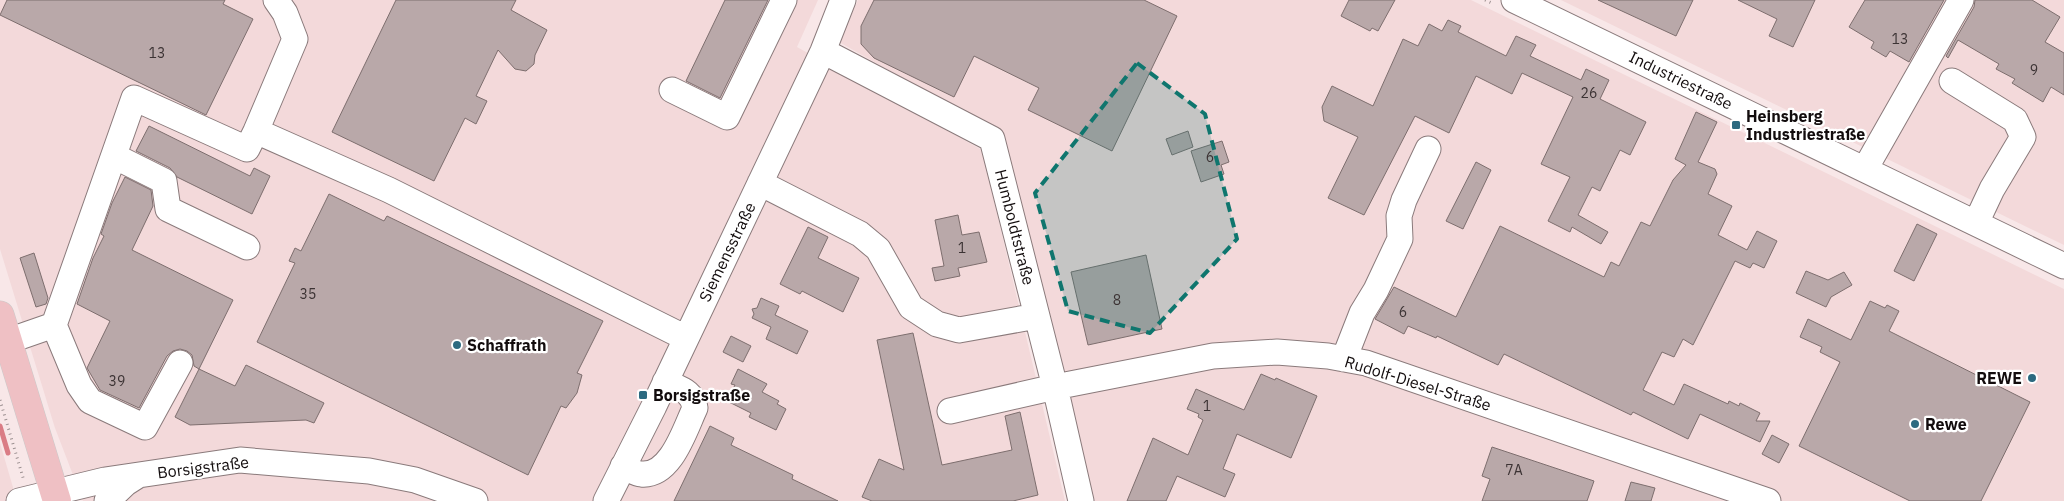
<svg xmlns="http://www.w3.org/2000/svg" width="2064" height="501" viewBox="0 0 2064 501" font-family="'IBM Plex Sans',sans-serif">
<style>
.built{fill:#f3d9da}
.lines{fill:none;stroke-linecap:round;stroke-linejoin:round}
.stream{stroke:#da7c85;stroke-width:5}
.building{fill:#b9a8a9;stroke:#7d6e6e}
.minor-casing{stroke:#8a7a7b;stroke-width:27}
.major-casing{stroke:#cbcaca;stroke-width:29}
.path{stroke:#9d9192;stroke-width:3;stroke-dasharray:1 4;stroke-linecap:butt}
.minor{stroke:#fff;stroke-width:25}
.major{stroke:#efc0c4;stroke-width:28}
.marked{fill:#0f766e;fill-opacity:0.2;stroke:#0f766e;stroke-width:4;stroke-dasharray:10 6;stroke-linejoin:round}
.poi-dot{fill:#2c6a80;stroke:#fff;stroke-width:2}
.labels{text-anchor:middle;stroke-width:4.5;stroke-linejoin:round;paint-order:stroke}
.number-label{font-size:14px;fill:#3c3334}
.street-label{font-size:16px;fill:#120c0d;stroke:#fff}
.poi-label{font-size:16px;font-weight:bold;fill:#120c0d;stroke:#fff;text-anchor:start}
</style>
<rect width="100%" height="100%" fill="#f8e7e8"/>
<path class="built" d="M 0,0 L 818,0 L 797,47 L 982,150 L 1065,501 L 83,501 L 55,428 L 0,249 Z
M 858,0 L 1471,0 L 2064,289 L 2064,501 L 1091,501 L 1000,133 L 839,42 Z
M 1561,0 L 2064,0 L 2064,245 Z
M 0,443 L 17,501 L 0,501 Z"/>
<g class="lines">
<path class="stream" d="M 0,426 L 8,453"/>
</g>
<path class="building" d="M 7,0 L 225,0 L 223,4 L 253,19 L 206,115 L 0,15 Z
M 396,0 L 516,0 L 511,10 L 547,30 L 535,55 L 534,64 L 526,71 L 515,69 L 498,50 L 476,96 L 487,101 L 476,124 L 465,118 L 434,181 L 332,132 Z
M 725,0 L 768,0 L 720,98 L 686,81 Z
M 874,0 L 1144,0 L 1177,16 L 1112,151 L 1028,110 L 1039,88 L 974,56 L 954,97 L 874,58 L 861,44 L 861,26 Z
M 1349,0 L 1395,0 L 1378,31 L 1372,28 L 1370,31 L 1341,16 Z
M 1598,0 L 1693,0 L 1676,36 Z
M 1738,0 L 1815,0 L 1793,47 L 1769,36 L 1777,19 Z
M 1865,0 L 1944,0 L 1909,62 L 1890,51 L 1886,57 L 1871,48 L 1874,42 L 1849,27 Z
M 1975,0 L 2032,0 L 2060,17 L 2045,42 L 2064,53 L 2064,95 L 2051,87 L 2043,102 L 2012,83 L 2015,79 L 1996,69 L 1999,64 L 1958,40 L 1948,58 L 1946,56 L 1974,7 Z
M 1448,20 L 1461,26 L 1458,32 L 1506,56 L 1516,36 L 1536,45 L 1530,56 L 1581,80 L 1586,69 L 1609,80 L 1600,99 L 1646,122 L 1630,155 L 1620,150 L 1600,191 L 1592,187 L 1578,215 L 1608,232 L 1601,244 L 1572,227 L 1570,232 L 1548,221 L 1570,177 L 1541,164 L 1573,97 L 1522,73 L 1512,94 L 1476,76 L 1449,133 L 1415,116 L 1364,215 L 1328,198 L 1358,137 L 1324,121 L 1322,107 L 1332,86 L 1373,106 L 1403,39 L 1418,46 L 1429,24 L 1442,31 Z
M 1696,112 L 1717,122 L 1698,162 L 1715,169 L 1717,174 L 1708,194 L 1732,206 L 1718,235 L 1747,250 L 1757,231 L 1777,241 L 1764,268 L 1753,263 L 1750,268 L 1735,261 L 1693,345 L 1683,339 L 1674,357 L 1662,352 L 1643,390 L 1674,405 L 1684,384 L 1728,404 L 1729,401 L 1739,406 L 1740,403 L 1760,413 L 1756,421 L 1770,421 L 1760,442 L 1700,414 L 1688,439 L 1633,412 L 1631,415 L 1504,354 L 1498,365 L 1437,336 L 1436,338 L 1408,326 L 1404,334 L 1375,319 L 1394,287 L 1456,317 L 1500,226 L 1604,277 L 1611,262 L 1619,266 L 1641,222 L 1650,226 L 1673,180 L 1686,165 L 1675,159 Z
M 149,126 L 250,176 L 254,168 L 270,176 L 252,214 L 177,177 L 170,168 L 136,151 Z
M 1188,131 L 1193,147 L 1172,155 L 1166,139 Z
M 1222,141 L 1229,162 L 1221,165 L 1224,174 L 1201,182 L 1191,151 Z
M 1476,162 L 1491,170 L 1463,229 L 1446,221 Z
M 125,177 L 151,190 L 153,206 L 132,250 L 233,300 L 199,369 L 235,386 L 246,365 L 324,403 L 314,423 L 306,420 L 190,425 L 175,417 L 199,369 L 194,366 L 192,355 L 187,351 L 180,349 L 173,351 L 167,356 L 139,408 L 100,390 L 87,368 L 110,321 L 77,304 L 93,258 L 104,236 L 101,234 L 112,203 Z
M 329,194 L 384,221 L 387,216 L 603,321 L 577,373 L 582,375 L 577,393 L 566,408 L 561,406 L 528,475 L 257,342 L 295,263 L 289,261 L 295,248 L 301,251 Z
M 958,215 L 962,235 L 979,232 L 987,262 L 958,268 L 960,276 L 935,281 L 932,268 L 944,266 L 935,220 Z
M 1917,224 L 1937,234 L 1914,281 L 1894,271 Z
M 808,227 L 828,237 L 818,258 L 859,278 L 843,312 L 802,291 L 800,294 L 780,284 Z
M 34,253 L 48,298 L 46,304 L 36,307 L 20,258 Z
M 1146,255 L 1162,329 L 1088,345 L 1071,272 Z
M 1806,271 L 1828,280 L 1844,272 L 1852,285 L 1831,297 L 1826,307 L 1796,293 Z
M 761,298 L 779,306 L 775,315 L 808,331 L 797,354 L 766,339 L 771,327 L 752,318 L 754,314 L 752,309 L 757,308 Z
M 1870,301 L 1885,308 L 1887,305 L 1899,311 L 1889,331 L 2030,402 L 1981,501 L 1910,501 L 1799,446 L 1840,362 L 1820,352 L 1822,347 L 1800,337 L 1808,319 L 1851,340 Z
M 913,333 L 942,465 L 1012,450 L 1005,416 L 1020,412 L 1038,495 L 1013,501 L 872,501 L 862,497 L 879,459 L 904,470 L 877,340 Z
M 731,336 L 751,346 L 743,362 L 723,352 Z
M 738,369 L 767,384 L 762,392 L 779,401 L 777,404 L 786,409 L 776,430 L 749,417 L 751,413 L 727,401 L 735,385 L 731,384 Z
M 1261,374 L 1275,380 L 1276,378 L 1317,396 L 1291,458 L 1237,434 L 1223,469 L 1235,474 L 1225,497 L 1177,476 L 1166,501 L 1127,501 L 1153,438 L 1188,455 L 1203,420 L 1198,417 L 1199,414 L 1187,409 L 1196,389 L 1244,410 Z
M 710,426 L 734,438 L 731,445 L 793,475 L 792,479 L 838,501 L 674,501 Z
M 1772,435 L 1789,444 L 1779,463 L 1762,454 Z
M 1492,447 L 1594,481 L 1587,501 L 1482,501 L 1490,479 L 1482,476 Z
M 1631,482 L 1655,488 L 1651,501 L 1625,501 Z"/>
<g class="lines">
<g class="minor-casing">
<path id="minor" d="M 276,0 L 285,13 L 295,39 L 256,131 L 389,190 L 686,338
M 1514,0 L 2064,266
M 823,51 L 992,139 L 1055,387 L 1081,501
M 1952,81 L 2015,120 L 2023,137 L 1992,189 L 1976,223
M 672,90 L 727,117 L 784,0
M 114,156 L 164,181 L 168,209 L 247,247
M 1865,169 L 1961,0
M 760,183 L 860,234 L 878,249 L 911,307 L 937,324 L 959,330 L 1037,316
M 8,341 L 54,325
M 1344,359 L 1362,313 L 1376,290 L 1400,239 L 1399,216 L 1404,200 L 1428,149
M 180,363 L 145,427 L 90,401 L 79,385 L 54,325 L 134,98 L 247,149 L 256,131
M 950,411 L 1055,387 L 1213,356 L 1277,352 L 1328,356 L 1366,363 L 1768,501
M 623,466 C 629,469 636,474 641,474 C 671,477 685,429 695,408 C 693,391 680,389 665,382
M 19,501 L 105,480 L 240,460 L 369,471 L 415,480 L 475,501
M 107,501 L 126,483 L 137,476
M 606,501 L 654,406 L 823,51 L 843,0"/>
</g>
<g class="major-casing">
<path id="major" d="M 0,315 L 57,501"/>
</g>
<path class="path" d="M 1485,0 L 1494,4
M 0,400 L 24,481"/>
<use href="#minor" class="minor"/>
<use href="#major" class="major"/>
</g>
<path class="marked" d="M 1137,63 L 1205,114 L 1237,239 L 1150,333 L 1068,311 L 1035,193 Z"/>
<g class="poi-dot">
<rect x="1731" y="120" width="10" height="10" rx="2.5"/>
<circle cx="457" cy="345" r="5"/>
<circle cx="2032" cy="378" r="5"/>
<rect x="638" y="390" width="10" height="10" rx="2.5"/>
<circle cx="1915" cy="424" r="5"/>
</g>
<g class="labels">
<g class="number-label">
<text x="1900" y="44">13</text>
<text x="157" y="58">13</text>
<text x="2034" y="75">9</text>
<text x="1589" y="98">26</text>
<text x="1210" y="162">6</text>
<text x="962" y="253">1</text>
<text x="308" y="299">35</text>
<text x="1117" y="305">8</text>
<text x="1403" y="317">6</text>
<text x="117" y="386">39</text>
<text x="1207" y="411">1</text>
<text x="1514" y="475">7A</text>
</g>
<g class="street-label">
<text transform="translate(1681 80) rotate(26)" y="6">Industriestraße</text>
<text transform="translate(1015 227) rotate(76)" y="6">Humboldtstraße</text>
<text transform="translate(727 252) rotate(-64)" y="6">Siemensstraße</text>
<text transform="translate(1418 383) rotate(17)" y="6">Rudolf-Diesel-Straße</text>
<text transform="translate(203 467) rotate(-7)" y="6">Borsigstraße</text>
</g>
<g class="poi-label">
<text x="1746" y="122">Heinsberg<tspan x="1746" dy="18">Industriestraße</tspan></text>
<text x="467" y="351">Schaffrath</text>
<text x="2022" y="384" text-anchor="end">REWE</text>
<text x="653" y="401">Borsigstraße</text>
<text x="1925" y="430">Rewe</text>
</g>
</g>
</svg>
